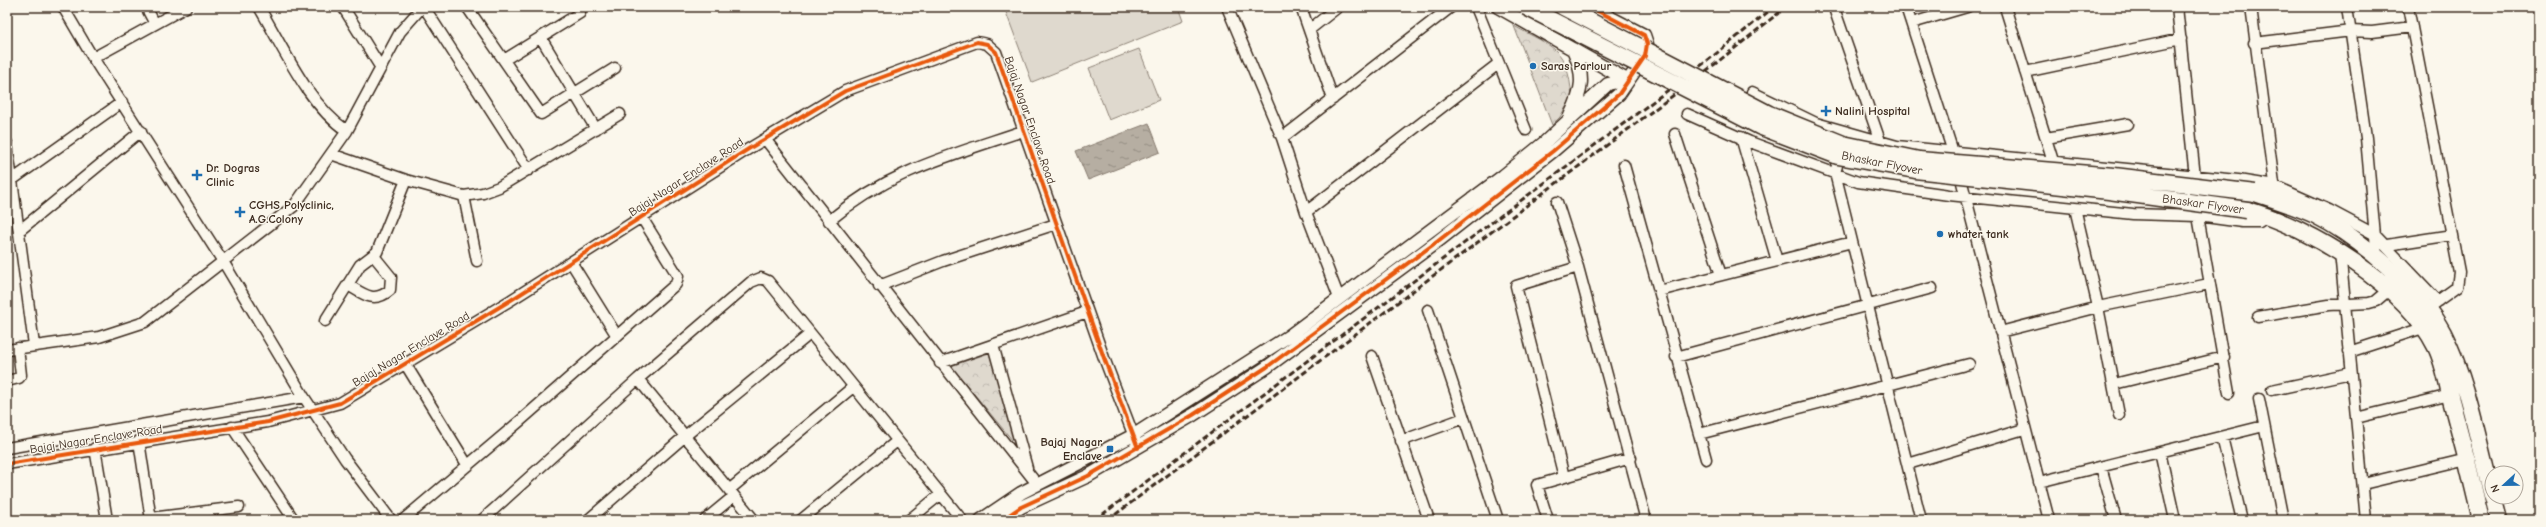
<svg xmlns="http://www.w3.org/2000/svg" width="2546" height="527" viewBox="0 0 2546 527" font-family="'Comic Neue',sans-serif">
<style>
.green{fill:#dfd9ce;stroke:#8d8276}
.park{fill:url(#park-crowns);stroke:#8d8276}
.water{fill:url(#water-ripples);stroke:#85796d}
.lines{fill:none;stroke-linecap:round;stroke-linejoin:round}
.minor-casing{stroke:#3b2a1e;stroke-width:13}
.tertiary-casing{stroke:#3b2a1e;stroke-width:15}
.primary-casing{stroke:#3b2a1e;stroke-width:19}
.minor{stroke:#fbf7ec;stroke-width:10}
.tertiary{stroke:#fbf7ec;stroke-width:12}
.primary{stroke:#fbf7ec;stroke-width:16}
.rail{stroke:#3b2a1e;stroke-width:3;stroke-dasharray:6 3;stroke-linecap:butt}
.primary-bridge-casing{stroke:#3b2a1e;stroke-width:19;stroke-linecap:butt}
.primary-bridge{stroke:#fbf7ec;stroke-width:16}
.cycleway-casing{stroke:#fbf7ec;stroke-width:6}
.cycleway{stroke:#e8590c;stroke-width:4}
.poi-dot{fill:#1f6fb2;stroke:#fbf7ec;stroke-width:1.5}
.labels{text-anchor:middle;stroke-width:3;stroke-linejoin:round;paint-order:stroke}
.poi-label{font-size:12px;font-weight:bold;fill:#3b2a1e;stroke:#fbf7ec;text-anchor:start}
.street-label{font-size:12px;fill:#3b2a1e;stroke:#fbf7ec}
</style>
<defs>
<pattern id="park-crowns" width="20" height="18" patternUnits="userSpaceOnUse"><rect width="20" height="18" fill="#dfd9ce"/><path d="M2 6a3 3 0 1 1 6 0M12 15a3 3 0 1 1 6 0" fill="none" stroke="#c0bab0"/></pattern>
<pattern id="water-ripples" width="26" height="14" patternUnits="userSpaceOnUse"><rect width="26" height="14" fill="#b6aea2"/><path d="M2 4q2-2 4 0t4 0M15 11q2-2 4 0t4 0" fill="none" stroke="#958e83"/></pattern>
</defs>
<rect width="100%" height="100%" fill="#fbf7ec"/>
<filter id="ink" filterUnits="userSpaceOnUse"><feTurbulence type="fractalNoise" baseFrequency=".025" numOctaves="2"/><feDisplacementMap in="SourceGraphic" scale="8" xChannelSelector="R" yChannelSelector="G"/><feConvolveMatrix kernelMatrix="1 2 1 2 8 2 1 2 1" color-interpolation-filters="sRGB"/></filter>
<g filter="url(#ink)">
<path class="green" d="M 1004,7 L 1178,7 L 1183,21 L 1032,82 Z
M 1139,49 L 1159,100 L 1109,120 L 1089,68 Z"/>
<path class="park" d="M 1514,26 C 1554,48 1567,47 1572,97 L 1560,117 L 1552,125 Z
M 989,353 L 1022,452 L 951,366 Z"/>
<path class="water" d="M 1149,123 L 1160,152 L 1088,180 L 1076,151 Z"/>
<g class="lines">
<g class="minor-casing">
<path id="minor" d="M 63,7 L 93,58 L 224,263 L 304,397 L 345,459 L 391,520
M 146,7 L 155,24
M 259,7 C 283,47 308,105 347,131
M 343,7 L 381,68
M 424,7 L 529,170
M 467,7 L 541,114 L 615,68
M 1227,7 L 1282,138 L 1306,212 L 1339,298
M 1301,7 L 1333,99
M 1476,7 L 1526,130
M 1906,7 L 1954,155
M 2005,7 L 2053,161
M 2177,7 L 2195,177
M 2251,7 L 2275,191
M 2347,7 L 2366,138 L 2377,258
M 2408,7 L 2459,272 L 2457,287 L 2432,305
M 1835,11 L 1880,141
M 1912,23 L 1967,7
M 1309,30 L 1338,7
M 541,38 L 596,129
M 2254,43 L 2351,31 L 2372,32 L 2412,27
M 93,58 L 186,7
M 504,60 L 580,13
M 2025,72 L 2181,39
M 1752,92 L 1816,123 L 1897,146 L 2238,180 L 2275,186 L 2329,210 L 2374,234 L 2438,301
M 1687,114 L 1750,142 L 1858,182 L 1949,195 L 2133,214 L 2198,216 L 2242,222 L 2259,222 L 2268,216
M 1675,134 L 1721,275
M 1741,137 L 1777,261
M 1282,138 L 1451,7
M 2046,138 L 2128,124
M 765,139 L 1037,484
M 7,143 L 34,345
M 1841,151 L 1835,173 L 1921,520
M 331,154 L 406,180 L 464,196 L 477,261
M 1624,165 L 1706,459
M 1959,171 L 2049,520
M 12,180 L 122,102
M 464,196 L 483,193 L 499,187 L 620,114
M 1557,202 L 1578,267 L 1646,520
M 2075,208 L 2098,307 L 2119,415
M 1306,212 L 1498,64
M 2198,216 L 2229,393
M 829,221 C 888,171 952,155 1023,131
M 19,231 L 141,131
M 2387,245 L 2452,235
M 2340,252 L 2366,520
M 571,262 L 617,336
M 348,285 C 363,294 374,304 390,290 L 391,277 L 374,256
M 879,286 L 943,261 L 1056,224
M 1659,291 L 1852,242
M 1428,310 L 1498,520
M 2258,317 L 2329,305 L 2369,303 L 2376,301 L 2389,290
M 325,321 L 360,265 L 377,252 L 406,180
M 2000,332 L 2098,307 L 2209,284
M 993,345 L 1027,468
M 7,350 L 99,337 L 145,322 L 294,206 L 347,131 L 400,32 L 422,7
M 2349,352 L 2423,328
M 1372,356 L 1429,520
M 1676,357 L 1932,288
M 940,363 L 1087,312
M 406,365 L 468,466
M 638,379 L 754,520
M 7,381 L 19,378 L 21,375 L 18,348
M 2114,384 L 2224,357
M 2272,390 L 2351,373
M 2259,399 L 2283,520
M 2356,418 L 2450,395
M 232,427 L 294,520
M 1699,434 L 1969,364
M 2222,437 L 2242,520
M 139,441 L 151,520
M 1401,441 L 1464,418
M 7,448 L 304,397
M 95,448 L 107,520
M 2160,452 L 2175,520
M 7,464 L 268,422 L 340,403 L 511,300 L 750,148 L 845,91 L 977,42 L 987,44 L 996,52 L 1104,358 L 1136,442
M 1908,464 L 2024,429
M 2101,467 L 2116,520
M 1564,477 L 1516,286 L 1578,267
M 2039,482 L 2264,426
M 2363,484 L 2467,459
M 729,490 L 853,387
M 151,518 L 239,507
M 403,520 L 520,421 L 676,284 L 678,276 L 642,218
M 482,520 L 638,379 L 751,282 L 761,278 L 768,281 L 962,520
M 588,520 L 685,436 L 810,334
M 705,520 L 734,496
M 801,520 L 897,441
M 909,520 L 941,494
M 1548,520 L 1537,485 L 1631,458"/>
</g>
<g class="tertiary-casing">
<path id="tertiary" d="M 1498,7 L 1627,80
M 1570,116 C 1583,90 1585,76 1573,49
M 981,520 L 1021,493 L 1134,435 L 1289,336 L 1503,176 L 1545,142 L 1608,84 L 1627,80
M 1002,520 L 1021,507 L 1088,476 L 1193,415 L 1267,367 L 1438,241 L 1553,151 L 1619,94 L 1645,56 L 1647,44 L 1644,35 L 1590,7"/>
</g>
<g class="primary-casing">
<path id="primary" d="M 2255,193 C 2276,200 2296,206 2315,215 C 2359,237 2420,289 2443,333 C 2468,382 2478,441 2492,495
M 2247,210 C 2312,228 2406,286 2436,347 C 2444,363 2447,383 2451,400 C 2462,440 2472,480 2481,520
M 2493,497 L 2499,520"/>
</g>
<use href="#minor" class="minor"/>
<use href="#tertiary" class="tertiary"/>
<use href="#primary" class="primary"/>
<path class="rail" d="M 1095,520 L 1707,61 L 1774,7
M 1108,520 L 1715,64 L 1786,7"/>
<g class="primary-bridge-casing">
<path id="primary-bridge" d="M 1526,7 L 1759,126 L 1838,156 L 1915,170 L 2109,191 L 2247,210
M 1563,7 L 1769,114 L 1843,144 L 1919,160 L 2114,176 L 2255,193"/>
</g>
<use href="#primary-bridge" class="primary-bridge"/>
<g class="cycleway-casing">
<path id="cycleway" d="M 7,464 L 268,422 L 340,403 L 511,300 L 750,148 L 845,91 L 977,42 L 987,44 L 996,52 L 1104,358 L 1138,448
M 1002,520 L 1021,507 L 1088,476 L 1193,415 L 1267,367 L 1438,241 L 1553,151 L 1619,94 L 1645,56 L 1647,44 L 1644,35 L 1590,7"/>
</g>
<use href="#cycleway" class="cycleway"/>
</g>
</g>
<g class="poi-dot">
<circle cx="1533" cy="66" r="4"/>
<path d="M1824 105h4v4h4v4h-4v4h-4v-4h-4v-4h4z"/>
<path d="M195 169h4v4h4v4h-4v4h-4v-4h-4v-4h4z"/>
<path d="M238 206h4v4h4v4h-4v4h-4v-4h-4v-4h4z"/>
<circle cx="1940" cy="234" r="4"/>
<rect x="1106" y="445" width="8" height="8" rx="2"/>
</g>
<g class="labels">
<g class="poi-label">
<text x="1541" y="70">Saras Parlour</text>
<text x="1835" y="115">Nalini Hospital</text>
<text x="206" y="172">Dr. Dogras<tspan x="206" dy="14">Clinic</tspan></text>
<text x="249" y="209">CGHS Polyclinic,<tspan x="249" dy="14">A.G.Colony</tspan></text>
<text x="1948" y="238">whater tank</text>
<text x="1102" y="446" text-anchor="end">Bajaj Nagar<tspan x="1102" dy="14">Enclave</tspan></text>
</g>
<g class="street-label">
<text transform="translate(1030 120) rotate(71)" y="4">Bajaj Nagar Enclave Road</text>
<text transform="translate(1882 163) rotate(11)" y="4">Bhaskar Flyover</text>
<text transform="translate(686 177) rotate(-33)" y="4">Bajaj Nagar Enclave Road</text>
<text transform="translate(2203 204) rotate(8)" y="4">Bhaskar Flyover</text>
<text transform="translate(411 349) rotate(-31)" y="4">Bajaj Nagar Enclave Road</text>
<text transform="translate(96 439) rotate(-9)" y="4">Bajaj Nagar Enclave Road</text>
</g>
</g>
<rect width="2546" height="527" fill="none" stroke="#fbf7ec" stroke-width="24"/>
<rect x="12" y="12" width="2522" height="503" fill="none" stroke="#3b2a1e" stroke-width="1.5" filter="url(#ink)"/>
<g transform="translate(2504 485) rotate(248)"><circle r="19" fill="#fbf7ec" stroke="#aea59a"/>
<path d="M0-3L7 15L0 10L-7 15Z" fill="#1f6fb2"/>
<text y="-6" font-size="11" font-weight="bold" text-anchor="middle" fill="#3b2a1e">N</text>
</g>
</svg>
